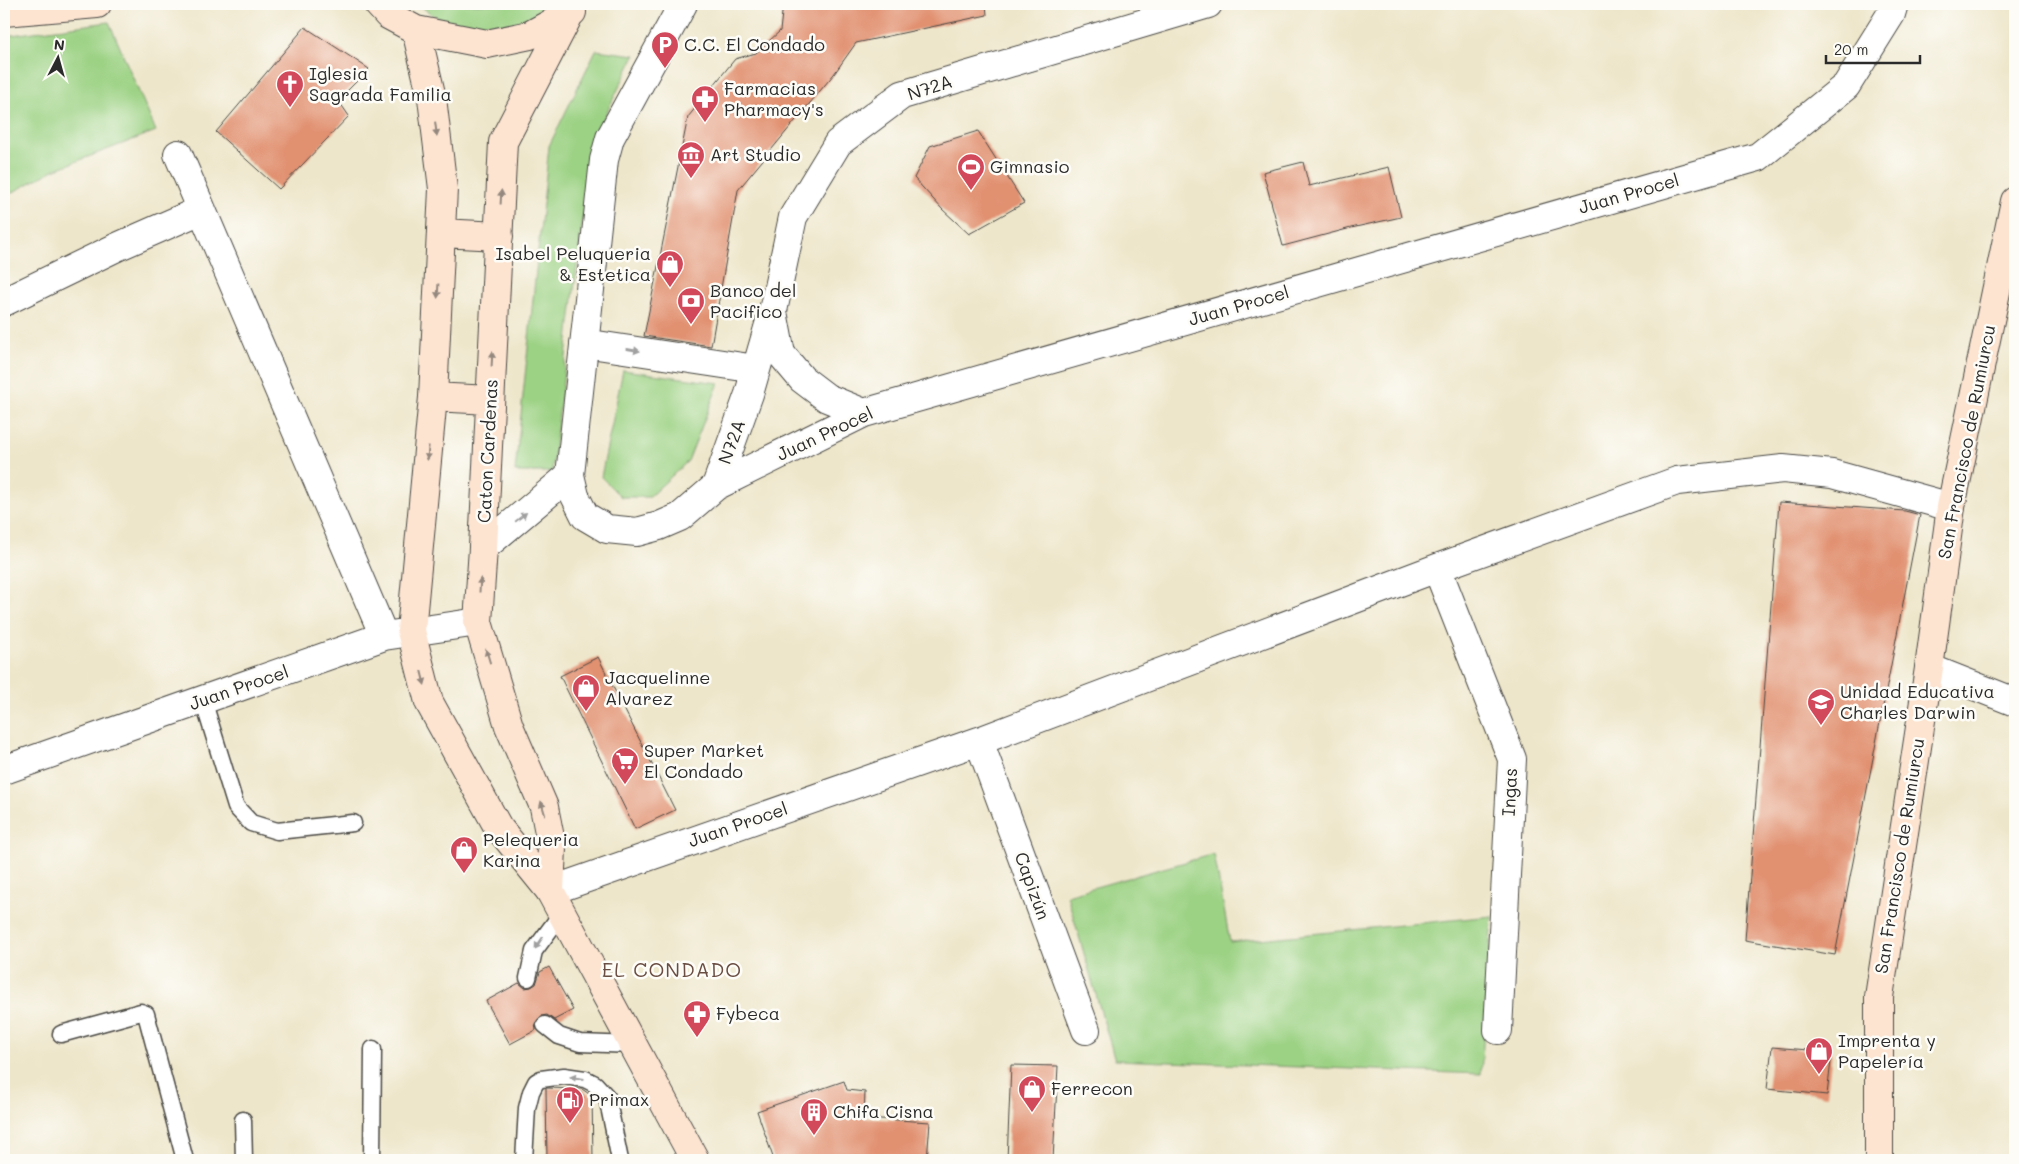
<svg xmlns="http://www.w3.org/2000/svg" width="2019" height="1164" viewBox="0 0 2019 1164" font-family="Mali,sans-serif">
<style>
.green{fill:#9cd284;stroke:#647e58}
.building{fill:#e1906f}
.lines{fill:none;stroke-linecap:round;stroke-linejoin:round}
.lane-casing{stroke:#484743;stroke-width:19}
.street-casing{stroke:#484743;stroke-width:30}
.secondary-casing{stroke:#484743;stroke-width:30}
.lane{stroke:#fff;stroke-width:16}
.street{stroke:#fff;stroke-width:28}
.secondary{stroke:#fde4d1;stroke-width:28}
.oneway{fill:#94887e}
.oneway2{fill:#a0a0a0}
.labels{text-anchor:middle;stroke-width:5;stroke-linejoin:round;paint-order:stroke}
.poi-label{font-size:18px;fill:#2b2b2b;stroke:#fdfcf7;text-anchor:start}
.street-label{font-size:18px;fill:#2b2b2b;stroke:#fdfcf7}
.quarter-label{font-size:20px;letter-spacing:1px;fill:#6b4e43;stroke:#fdfcf7}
</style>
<rect width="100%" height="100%" fill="#fdfcf7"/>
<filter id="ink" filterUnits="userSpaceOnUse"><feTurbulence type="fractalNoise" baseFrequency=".02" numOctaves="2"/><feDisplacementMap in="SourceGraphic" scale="10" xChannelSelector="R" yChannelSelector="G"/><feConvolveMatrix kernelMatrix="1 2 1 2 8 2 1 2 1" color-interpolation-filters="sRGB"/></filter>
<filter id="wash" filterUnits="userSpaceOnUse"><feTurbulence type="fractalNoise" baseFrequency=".0096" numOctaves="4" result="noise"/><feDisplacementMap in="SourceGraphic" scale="20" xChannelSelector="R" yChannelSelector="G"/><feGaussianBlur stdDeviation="1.12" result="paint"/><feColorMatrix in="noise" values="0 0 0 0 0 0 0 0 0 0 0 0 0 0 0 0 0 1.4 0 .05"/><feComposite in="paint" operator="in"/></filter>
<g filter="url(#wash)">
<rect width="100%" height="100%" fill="#eee6ca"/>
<path class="green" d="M 419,4 L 555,4 C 520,35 453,38 419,4 Z
M 109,22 L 156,131 L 54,170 L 4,197 L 4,36 Z
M 596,50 L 635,55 L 592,142 L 552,472 L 515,472 L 549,146 Z
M 623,370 L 719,383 L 688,461 L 649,497 L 621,497 L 601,477 Z
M 1214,854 L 1230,942 L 1492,916 L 1481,1074 L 1115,1060 L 1067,895 Z"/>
<g id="blocks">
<path class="building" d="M 783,4 L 986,4 L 987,15 L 856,43 L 834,74 L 738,190 L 711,346 L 644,336 L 688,117 L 735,59 L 756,53 L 780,31 Z
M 305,27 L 369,69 L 338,100 L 349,116 L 279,189 L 216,132 Z
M 978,131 L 1024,203 L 969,234 L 942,209 L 914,178 L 930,146 Z
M 1303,162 L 1309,186 L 1389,167 L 1401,217 L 1351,228 L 1283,246 L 1263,172 Z
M 1779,502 L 1905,511 L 1920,515 L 1835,955 L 1745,940 Z
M 598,657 L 675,810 L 635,829 L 560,676 Z
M 549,967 L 573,1010 L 554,1020 L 547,1015 L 541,1016 L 535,1023 L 536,1030 L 510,1044 L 486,1001 L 519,983 L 525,988 L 531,987 L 536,984 L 540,972 Z
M 1772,1047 L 1832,1052 L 1827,1095 L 1767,1089 Z
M 1011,1065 L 1058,1066 L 1053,1160 L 1007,1160 Z
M 844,1081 L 847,1090 L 865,1092 L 864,1118 L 930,1122 L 927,1160 L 774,1160 L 757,1111 Z
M 546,1088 L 582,1089 L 592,1096 L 593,1160 L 547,1160 Z"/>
</g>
</g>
<g filter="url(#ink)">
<use href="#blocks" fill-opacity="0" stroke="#484743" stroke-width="1"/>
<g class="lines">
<g class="lane-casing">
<path id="lane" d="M 203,700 L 236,807 L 251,823 L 277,831 L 353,823
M 528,978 L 534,951 L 562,913
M 545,1025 L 559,1036 L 580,1043 L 633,1045
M 61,1034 L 141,1012 L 146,1014 L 185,1160
M 243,1120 L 244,1160
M 372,1160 L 373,1049
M 524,1160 L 527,1108 L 531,1092 L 536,1082 L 541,1079 L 564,1076 L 585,1079 L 595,1084 L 607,1097 L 620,1160"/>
</g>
<g class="street-casing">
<path id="street" d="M 683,4 L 610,138 L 604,160 L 570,475 L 575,496 L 585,516 L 607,529 L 637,532 L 659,526 L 680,517 L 716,486 L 864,413 L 1758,157 L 1846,86 L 1891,14 L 1894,4
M 178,154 L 384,636
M 4,302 L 117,247 L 201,210
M 774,317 L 781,354 L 802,379 L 827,398 L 864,413
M 584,343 L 756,369
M 716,486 L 749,394 L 773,311 L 793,217 L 838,143 L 902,95 L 1208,4
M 483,548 L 570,475
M 1437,568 L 1512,759 L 1498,1030
M 1929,668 L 2015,702
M 979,741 L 1086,1030
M 4,770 L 384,636 L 478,622
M 550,891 L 979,741 L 1437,568 L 1677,481 L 1783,469 L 1832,474 L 1951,507"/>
</g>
<g class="secondary-casing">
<path id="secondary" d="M 378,4 L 388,15 L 416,30 L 487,44 L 530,35 L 572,12
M 4,12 L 97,4
M 416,30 L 432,98 L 443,189 L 433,397 L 411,631 L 429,702 L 498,827 L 550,891 L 695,1160
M 441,233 L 499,236
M 433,397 L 490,400
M 550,891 L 552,848 L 544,807 L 509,726 L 478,622 L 483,548 L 503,142 L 569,15
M 1879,1160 L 1879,997 L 1929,668 L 1951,507 L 2015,201"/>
</g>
<use href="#lane" class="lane"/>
<use href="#street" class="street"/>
<use href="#secondary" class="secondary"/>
</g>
<defs><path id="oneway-solid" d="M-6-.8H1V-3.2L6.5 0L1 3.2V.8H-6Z" transform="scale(1.25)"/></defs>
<g class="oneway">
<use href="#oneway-solid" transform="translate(436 129) rotate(83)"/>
<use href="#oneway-solid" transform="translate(501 197) rotate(-87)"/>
<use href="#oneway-solid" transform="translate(438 291) rotate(93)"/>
<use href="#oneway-solid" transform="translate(492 359) rotate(-87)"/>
<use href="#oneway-solid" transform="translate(428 453) rotate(95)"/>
<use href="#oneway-solid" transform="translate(480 585) rotate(-86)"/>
<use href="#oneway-solid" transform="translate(488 656) rotate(-107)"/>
<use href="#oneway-solid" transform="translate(423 678) rotate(76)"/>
<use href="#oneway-solid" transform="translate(543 808) rotate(-107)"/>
</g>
<g class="oneway2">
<use href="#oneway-solid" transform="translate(633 350) rotate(9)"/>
<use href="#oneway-solid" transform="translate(521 517) rotate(-39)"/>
<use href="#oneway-solid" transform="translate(539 943) rotate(123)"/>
<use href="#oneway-solid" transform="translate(577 1078) rotate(-172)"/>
</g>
</g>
<defs>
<g id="parking-pin" transform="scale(1.4375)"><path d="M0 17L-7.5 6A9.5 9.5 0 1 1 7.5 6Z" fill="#d1495b" stroke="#fdfcf7"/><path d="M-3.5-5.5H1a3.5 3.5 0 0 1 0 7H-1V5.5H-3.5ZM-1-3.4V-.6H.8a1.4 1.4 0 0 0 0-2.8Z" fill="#fff"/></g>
<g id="church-pin" transform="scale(1.4375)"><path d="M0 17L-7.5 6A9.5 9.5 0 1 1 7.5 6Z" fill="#d1495b" stroke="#fdfcf7"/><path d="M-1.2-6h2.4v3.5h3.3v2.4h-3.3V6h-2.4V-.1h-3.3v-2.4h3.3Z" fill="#fff"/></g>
<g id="pharmacy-pin" transform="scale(1.4375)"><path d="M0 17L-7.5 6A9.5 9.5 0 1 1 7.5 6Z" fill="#d1495b" stroke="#fdfcf7"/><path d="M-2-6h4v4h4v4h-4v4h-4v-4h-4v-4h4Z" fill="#fff"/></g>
<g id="museum-pin" transform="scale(1.4375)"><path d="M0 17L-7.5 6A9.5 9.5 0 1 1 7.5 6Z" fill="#d1495b" stroke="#fdfcf7"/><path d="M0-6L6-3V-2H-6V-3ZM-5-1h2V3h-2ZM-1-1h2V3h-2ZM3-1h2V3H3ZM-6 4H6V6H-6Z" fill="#fff"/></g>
<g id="stadium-pin" transform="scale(1.4375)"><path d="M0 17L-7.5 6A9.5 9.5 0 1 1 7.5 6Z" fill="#d1495b" stroke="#fdfcf7"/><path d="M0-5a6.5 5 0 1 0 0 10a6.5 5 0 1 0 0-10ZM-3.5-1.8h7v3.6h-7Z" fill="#fff"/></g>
<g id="shop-pin" transform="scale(1.4375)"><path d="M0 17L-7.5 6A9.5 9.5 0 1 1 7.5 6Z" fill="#d1495b" stroke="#fdfcf7"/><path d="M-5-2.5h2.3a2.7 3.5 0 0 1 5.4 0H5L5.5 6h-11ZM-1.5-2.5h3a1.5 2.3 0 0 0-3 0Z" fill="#fff"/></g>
<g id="bank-pin" transform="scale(1.4375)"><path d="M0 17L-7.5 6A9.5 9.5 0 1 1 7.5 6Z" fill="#d1495b" stroke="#fdfcf7"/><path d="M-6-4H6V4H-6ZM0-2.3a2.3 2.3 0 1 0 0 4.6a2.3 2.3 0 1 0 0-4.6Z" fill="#fff"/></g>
<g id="school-pin" transform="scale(1.4375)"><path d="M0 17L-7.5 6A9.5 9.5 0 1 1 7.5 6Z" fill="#d1495b" stroke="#fdfcf7"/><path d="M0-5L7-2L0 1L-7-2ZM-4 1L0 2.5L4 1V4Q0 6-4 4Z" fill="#fff"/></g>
<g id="supermarket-pin" transform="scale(1.4375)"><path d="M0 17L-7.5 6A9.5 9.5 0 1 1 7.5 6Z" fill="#d1495b" stroke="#fdfcf7"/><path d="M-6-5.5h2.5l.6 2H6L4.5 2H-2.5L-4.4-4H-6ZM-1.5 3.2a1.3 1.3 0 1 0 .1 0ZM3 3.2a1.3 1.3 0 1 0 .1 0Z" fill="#fff"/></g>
<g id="fuel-pin" transform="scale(1.4375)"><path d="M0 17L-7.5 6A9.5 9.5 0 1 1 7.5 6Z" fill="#d1495b" stroke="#fdfcf7"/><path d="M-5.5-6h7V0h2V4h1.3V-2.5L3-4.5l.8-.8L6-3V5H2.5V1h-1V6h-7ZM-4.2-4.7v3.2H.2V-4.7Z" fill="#fff"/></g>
<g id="building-pin" transform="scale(1.4375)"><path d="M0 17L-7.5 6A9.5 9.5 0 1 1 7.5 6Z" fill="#d1495b" stroke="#fdfcf7"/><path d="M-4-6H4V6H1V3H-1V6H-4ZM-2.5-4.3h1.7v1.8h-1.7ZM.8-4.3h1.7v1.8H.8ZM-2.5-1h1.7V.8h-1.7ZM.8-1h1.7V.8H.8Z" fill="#fff"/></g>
</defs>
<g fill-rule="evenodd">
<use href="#parking-pin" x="665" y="45"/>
<use href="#church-pin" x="290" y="84"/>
<use href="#pharmacy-pin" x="705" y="99"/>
<use href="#museum-pin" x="691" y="155"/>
<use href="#stadium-pin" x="971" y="167"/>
<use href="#shop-pin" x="670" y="264"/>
<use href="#bank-pin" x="691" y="301"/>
<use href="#shop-pin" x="586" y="688"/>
<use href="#school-pin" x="1821" y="702"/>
<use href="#supermarket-pin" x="625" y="761"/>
<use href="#shop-pin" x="464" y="850"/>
<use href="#pharmacy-pin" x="697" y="1014"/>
<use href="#shop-pin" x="1819" y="1051"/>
<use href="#shop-pin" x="1032" y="1089"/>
<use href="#fuel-pin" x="570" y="1100"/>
<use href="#building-pin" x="814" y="1112"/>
</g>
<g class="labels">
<g class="poi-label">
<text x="684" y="51">C.C. El Condado</text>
<text x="309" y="80">Iglesia<tspan x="309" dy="21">Sagrada Familia</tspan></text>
<text x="724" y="95">Farmacias<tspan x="724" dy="21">Pharmacy's</tspan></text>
<text x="710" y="161">Art Studio</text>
<text x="990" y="173">Gimnasio</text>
<text x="651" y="260" text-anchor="end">Isabel Peluqueria<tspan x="651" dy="21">&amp; Estetica</tspan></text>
<text x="710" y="297">Banco del<tspan x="710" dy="21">Pacifico</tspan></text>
<text x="605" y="684">Jacquelinne<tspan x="605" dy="21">Alvarez</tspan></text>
<text x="1840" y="698">Unidad Educativa<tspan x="1840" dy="21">Charles Darwin</tspan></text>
<text x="644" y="757">Super Market<tspan x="644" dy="21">El Condado</tspan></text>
<text x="483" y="846">Pelequeria<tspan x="483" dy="21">Karina</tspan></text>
<text x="716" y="1020">Fybeca</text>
<text x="1838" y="1047">Imprenta y<tspan x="1838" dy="21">Papelería</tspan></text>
<text x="1051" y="1095">Ferrecon</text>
<text x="589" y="1106">Primax</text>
<text x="833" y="1118">Chifa Cisna</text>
</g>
<g class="street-label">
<text transform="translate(930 88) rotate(-18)" y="6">N72A</text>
<text transform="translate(1629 194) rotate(-16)" y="6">Juan Procel</text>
<text transform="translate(1239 306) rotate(-16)" y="6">Juan Procel</text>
<text transform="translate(825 434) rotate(-25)" y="6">Juan Procel</text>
<text transform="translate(732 442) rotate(-70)" y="6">N72A</text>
<text transform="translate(1967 442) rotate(-79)" y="6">San Francisco de Rumiurcu</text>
<text transform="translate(488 451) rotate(-87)" y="6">Caton Cardenas</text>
<text transform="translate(239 688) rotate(-19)" y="6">Juan Procel</text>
<text transform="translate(1510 792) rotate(-87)" y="6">Ingas</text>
<text transform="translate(738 825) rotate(-19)" y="6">Juan Procel</text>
<text transform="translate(1900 856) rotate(-81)" y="6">San Francisco de Rumiurcu</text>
<text transform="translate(1032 886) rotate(70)" y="6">Capizún</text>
</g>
<g class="quarter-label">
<text x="672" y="977">EL CONDADO</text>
</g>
</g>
<rect width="2019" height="1164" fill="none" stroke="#fdfcf7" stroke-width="20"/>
<g transform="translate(58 58) rotate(6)" stroke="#fdfcf7" stroke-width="4" paint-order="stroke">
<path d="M0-4L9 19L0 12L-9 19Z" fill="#2b2b2b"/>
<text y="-8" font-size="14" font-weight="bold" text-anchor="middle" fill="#2b2b2b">N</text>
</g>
<path d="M1826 55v8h94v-8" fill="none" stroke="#2b2b2b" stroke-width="2.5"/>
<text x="1834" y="55" font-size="15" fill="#2b2b2b" stroke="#fdfcf7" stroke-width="4" paint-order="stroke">20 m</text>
</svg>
